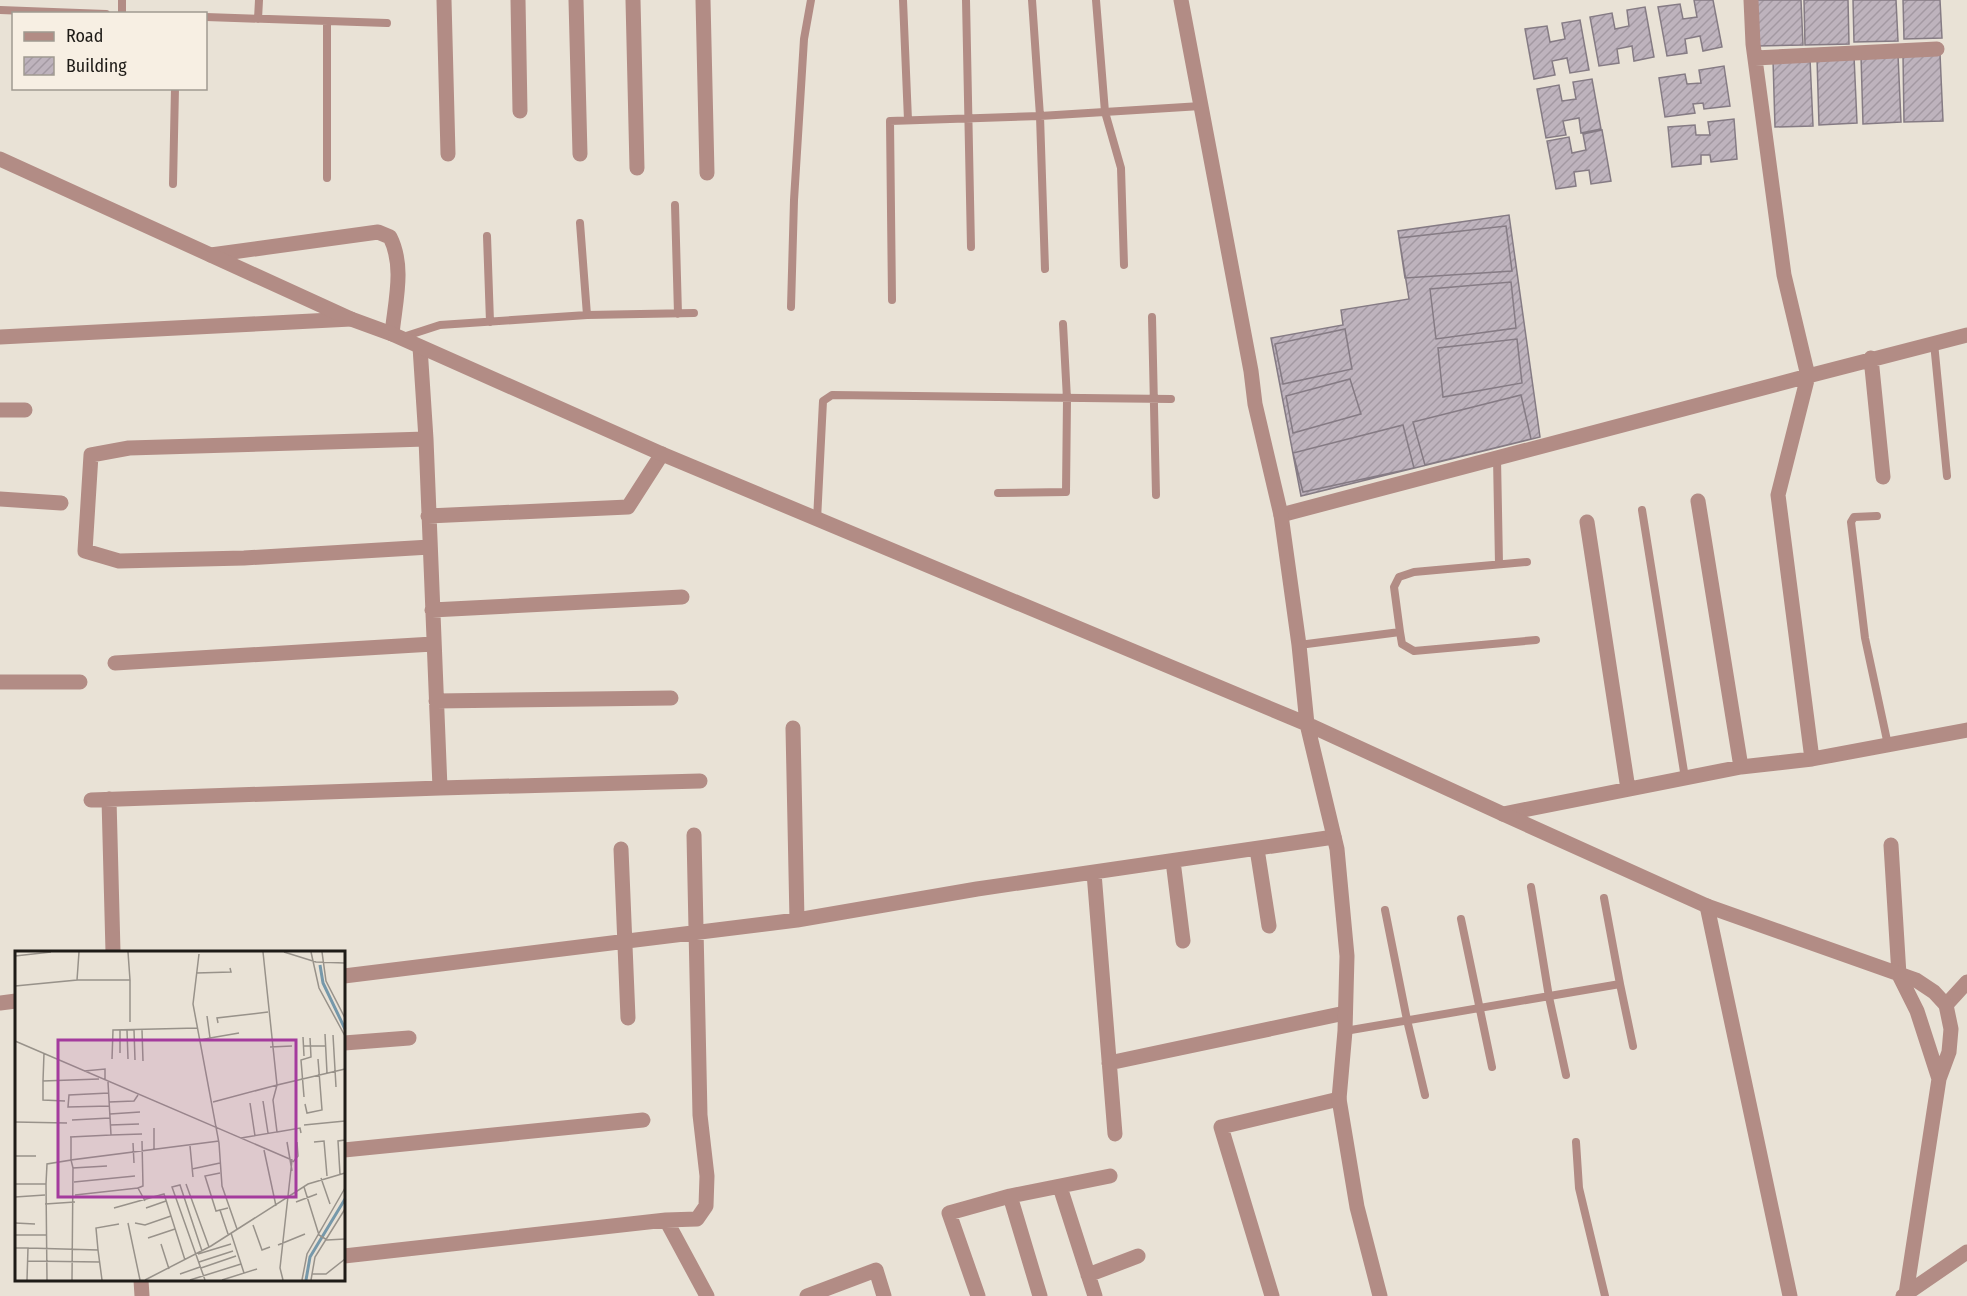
<svg xmlns="http://www.w3.org/2000/svg" width="1967" height="1296" viewBox="0 0 1967 1296" font-family="'Fira Sans Condensed',sans-serif">
<style>
.building{fill:url(#building-hatch);stroke:#857b84;stroke-width:1.5}
.lines{fill:none;stroke-linecap:round;stroke-linejoin:round}
.service{stroke:#b28c85;stroke-width:8}
.minor{stroke:#b28c85;stroke-width:15}
.tertiary{stroke:#b28c85;stroke-width:15}
.inset-river{fill:none;stroke:#7698aa;stroke-width:3}
.inset-road{fill:none;stroke:#98928a;stroke-width:1.5}
.view{fill:#a43b9d;fill-opacity:0.15;stroke:#a43b9d;stroke-width:3}
.inset-edge{fill:none;stroke:#1e1b17;stroke-width:3}
</style>
<defs>
<pattern id="building-hatch" width="6" height="6" patternUnits="userSpaceOnUse" patternTransform="scale(1.5)"><rect width="6" height="6" fill="#beb3bd"/><path d="M-1 1l2-2M0 6l6-6M5 7l2-2" fill="none" stroke="#a399a2"/></pattern>
</defs>
<rect width="100%" height="100%" fill="#e9e2d6"/>
<path class="building" d="M 1694,0 L 1713,0 L 1722,47 L 1703,51 L 1700,36 L 1685,39 L 1687,53 L 1667,56 L 1658,7 L 1680,4 L 1683,19 L 1697,17 Z
M 1757,0 L 1801,0 L 1803,45 L 1758,46 Z
M 1804,0 L 1848,0 L 1849,44 L 1805,45 Z
M 1853,0 L 1896,0 L 1898,41 L 1854,42 Z
M 1903,0 L 1940,0 L 1942,38 L 1904,39 Z
M 1645,7 L 1654,57 L 1634,61 L 1632,46 L 1617,49 L 1619,63 L 1599,66 L 1590,17 L 1612,13 L 1615,29 L 1629,26 L 1627,10 Z
M 1580,20 L 1589,70 L 1570,73 L 1567,58 L 1552,61 L 1555,75 L 1534,79 L 1525,29 L 1547,26 L 1550,42 L 1565,39 L 1562,23 Z
M 1940,54 L 1943,121 L 1904,122 L 1903,55 Z
M 1898,55 L 1901,122 L 1863,124 L 1861,56 Z
M 1854,56 L 1857,123 L 1819,125 L 1817,58 Z
M 1810,59 L 1813,126 L 1775,127 L 1773,60 Z
M 1724,66 L 1730,106 L 1704,109 L 1703,103 L 1693,104 L 1695,113 L 1665,117 L 1659,78 L 1685,74 L 1687,84 L 1701,83 L 1699,70 Z
M 1592,79 L 1601,129 L 1581,133 L 1579,118 L 1563,121 L 1566,135 L 1546,138 L 1537,89 L 1559,85 L 1562,101 L 1576,99 L 1573,82 Z
M 1734,119 L 1737,159 L 1711,162 L 1710,155 L 1701,155 L 1701,164 L 1672,167 L 1668,127 L 1695,125 L 1696,135 L 1710,135 L 1708,122 Z
M 1602,130 L 1611,181 L 1591,184 L 1589,170 L 1574,172 L 1576,186 L 1556,189 L 1547,141 L 1569,137 L 1572,153 L 1586,150 L 1583,134 Z
M 1509,215 L 1540,437 L 1301,496 L 1271,338 L 1343,325 L 1341,310 L 1409,299 L 1398,231 Z
M 1506,226 L 1512,271 L 1405,278 L 1399,238 Z
M 1511,282 L 1516,328 L 1436,339 L 1430,289 Z
M 1345,329 L 1352,369 L 1283,384 L 1275,344 Z
M 1517,339 L 1522,383 L 1443,397 L 1438,348 Z
M 1350,379 L 1361,414 L 1293,433 L 1286,396 Z
M 1521,395 L 1531,439 L 1425,465 L 1413,422 Z
M 1403,425 L 1414,468 L 1303,492 L 1293,453 Z"/>
<g class="lines">
<path class="service" d="M 903,0 L 908,120
M 966,0 L 971,247
M 1032,0 L 1040,116 L 1045,269
M 1096,0 L 1105,112 L 1121,168 L 1124,265
M 0,10 L 106,14
M 122,14 L 122,0
M 206,17 L 387,23
M 258,19 L 259,0
M 327,178 L 327,21
M 173,184 L 175,88
M 675,205 L 678,314
M 580,223 L 587,315
M 487,236 L 490,322
M 892,300 L 890,121 L 1040,116 L 1201,106
M 791,307 L 794,200 L 804,39 L 811,0
M 1152,317 L 1156,495
M 403,337 L 440,325 L 587,315 L 694,313
M 1934,343 L 1947,476
M 1497,458 L 1499,564
M 998,493 L 1066,492 L 1067,399 L 1063,324
M 1642,510 L 1685,778
M 1877,516 L 1854,517 L 1851,522 L 1865,638 L 1888,745
M 817,520 L 823,401 L 832,395 L 1171,399
M 1400,632 L 1402,644 L 1414,651 L 1536,640
M 1299,645 L 1400,632 L 1394,587 L 1399,577 L 1414,572 L 1527,562
M 1531,887 L 1549,997 L 1566,1075
M 1385,910 L 1407,1020 L 1425,1095
M 1461,919 L 1492,1067
M 1620,984 L 1633,1046
M 1345,1031 L 1620,984 L 1604,898
M 1576,1142 L 1579,1188 L 1605,1296"/>
<path class="minor" d="M 444,0 L 448,154
M 518,0 L 520,111
M 576,0 L 580,154
M 633,0 L 637,168
M 703,0 L 707,173
M 1751,0 L 1753,44 L 1784,275 L 1808,376 L 1967,335
M 1755,58 L 1937,49
M 211,255 L 378,232 L 390,237 C 405,267 395,302 392,334
M 0,337 L 351,319
M 420,347 L 426,439 L 440,788 L 700,781
M 1871,358 L 1883,477
M 0,410 L 25,410
M 426,439 L 129,448 L 91,455 L 85,551 L 119,561 L 244,558 L 430,547
M 0,499 L 61,503
M 1698,501 L 1741,767
M 1281,515 L 1808,376 L 1778,495 L 1812,759 L 1741,767 L 1503,814
M 428,516 L 628,507 L 662,454
M 1587,522 L 1628,789
M 432,610 L 682,597
M 115,663 L 433,644
M 0,682 L 80,682
M 436,701 L 671,698
M 793,728 L 797,920
M 1812,759 L 1967,730
M 109,799 L 113,952
M 91,800 L 440,788
M 694,835 L 700,1115 L 707,1176 L 706,1206 L 697,1219 L 666,1220 L 707,1296
M 1891,845 L 1899,975
M 621,849 L 628,1018
M 1257,849 L 1269,926
M 1173,861 L 1183,941
M 1094,873 L 1115,1134
M 1707,906 L 1790,1296
M 344,976 L 797,920 L 977,889 L 1334,837
M 0,1003 L 16,1001
M 1946,1005 L 1967,982
M 344,1043 L 409,1038
M 1109,1063 L 1345,1013
M 344,1150 L 643,1120
M 1060,1187 L 1095,1296
M 1010,1196 L 1110,1176
M 344,1256 L 666,1220
M 1088,1275 L 1138,1256
M 141,1280 L 142,1296
M 807,1296 L 876,1270 L 884,1296
M 978,1296 L 949,1213 L 1010,1196 L 1040,1296
M 1272,1296 L 1221,1127 L 1339,1099"/>
<path class="tertiary" d="M 1181,0 L 1251,371 L 1255,404 L 1281,515 L 1299,645 L 1307,724 L 1337,849 L 1347,956 L 1345,1031 L 1339,1099 L 1357,1207 L 1380,1296
M 0,159 L 351,319 L 392,334 L 662,454 L 1307,724 L 1503,814 L 1707,906 L 1916,980 L 1934,992 L 1946,1005 L 1951,1029 L 1949,1052 L 1939,1079 L 1906,1294
M 1899,975 L 1917,1011 L 1939,1079
M 1903,1296 L 1967,1252"/>
</g>
<g transform="translate(15 951)">
<rect width="330" height="330" fill="#e9e2d6"/>
<path class="inset-river" d="M 305,14 L 308,32 L 330,78M 291,329 L 295,306 L 330,248"/>
<path class="inset-road" d="M 248,1 L 262,134 L 330,118M 269,1 L 301,11 L 330,12M 296,1 L 304,37 L 330,85M 307,1 L 311,30 L 330,67M 184,3 L 178,53 L 204,192 L 207,235 L 222,278M 0,5 L 36,1M 181,22 L 216,21 L 215,17M 0,27 L 0,56M 62,29 L 115,29 L 113,1M 115,29 L 115,71M 0,35 L 62,29 L 64,1M 203,72 L 202,67 L 253,61M 105,79 L 105,102M 112,79 L 113,108M 119,79 L 120,109M 127,79 L 128,110M 310,83 L 312,122M 318,84 L 321,136M 288,86 L 289,105M 195,87 L 224,82M 186,89 L 195,87 L 192,65M 0,90 L 277,209 L 265,317 L 268,329M 288,95 L 310,95M 255,96 L 277,95M 97,108 L 98,79 L 183,77M 69,120 L 90,118 L 90,129M 28,130 L 29,102M 93,131 L 96,184 L 127,183M 94,142 L 54,144 L 53,156 L 95,155M 289,146 L 286,109 L 296,106 L 295,87M 50,150 L 28,149 L 28,130 L 84,128M 248,150 L 253,182M 94,151 L 119,150 L 123,144M 198,151 L 262,134 L 258,149 L 262,181 L 226,187M 235,152 L 240,185M 290,153 L 292,162 L 307,159 L 303,108M 95,163 L 125,161M 57,169 L 95,167M 0,171 L 52,172M 95,174 L 124,173M 289,174 L 330,170M 139,177 L 139,200M 262,181 L 285,177 L 286,182M 55,186 L 96,184M 127,190 L 128,235 L 123,237 L 130,250M 272,191 L 277,220M 299,191 L 309,190 L 312,225M 118,192 L 119,212M 175,195 L 178,226M 249,199 L 261,255M 0,205 L 21,205M 278,211 L 283,205 L 282,191M 58,217 L 56,209 L 204,190M 177,218 L 205,212M 205,222 L 190,225 L 201,260 L 205,259M 325,223 L 323,190 L 330,189M 306,227 L 315,253M 59,231 L 120,225M 0,233 L 31,233 L 32,213 L 56,209 L 56,186M 31,233 L 32,329M 171,233 L 194,296M 289,236 L 304,284 L 312,289 L 330,288M 60,244 L 123,237M 0,246 L 30,244M 281,251 L 302,243M 30,253 L 60,251M 99,257 L 149,243 L 170,309M 131,257 L 151,250M 213,257 L 205,259 L 213,283M 0,272 L 20,273M 113,272 L 125,329M 120,272 L 130,274 L 156,265M 238,274 L 247,299 L 255,296M 216,282 L 229,322M 0,284 L 32,284M 133,287 L 160,278M 146,293 L 154,318M 263,294 L 290,283M 0,297 L 13,297 L 12,329M 13,297 L 83,299 L 87,329M 83,299 L 81,277 L 104,273M 187,300 L 165,234 L 157,236 L 190,329M 183,303 L 216,293M 13,310 L 85,311M 184,311 L 218,300M 186,317 L 221,305M 165,323 L 185,316M 297,323 L 311,323 L 330,308M 57,329 L 58,217 L 92,215M 130,329 L 196,295 L 293,233 L 330,222M 175,329 L 226,313M 207,329 L 242,318M 287,329 L 292,303 L 330,237M 296,329 L 300,306 L 330,258"/>
<path class="view" d="M 43,89 L 281,89 L 281,246 L 43,246 Z"/>
<rect width="330" height="330" class="inset-edge"/>
</g>
<rect x="12" y="12" width="195" height="78" fill="#f7efe3" stroke="#a09a91" stroke-width="1.5"/>
<rect x="24" y="32" width="30" height="9" fill="#b28c85" stroke="#a09a91" stroke-width="1.5"/>
<text x="66" y="42" font-size="18" fill="#1e1b17">Road</text>
<rect x="24" y="57" width="30" height="18" fill="url(#building-hatch)" stroke="#a09a91" stroke-width="1.5"/>
<text x="66" y="72" font-size="18" fill="#1e1b17">Building</text>
</svg>
